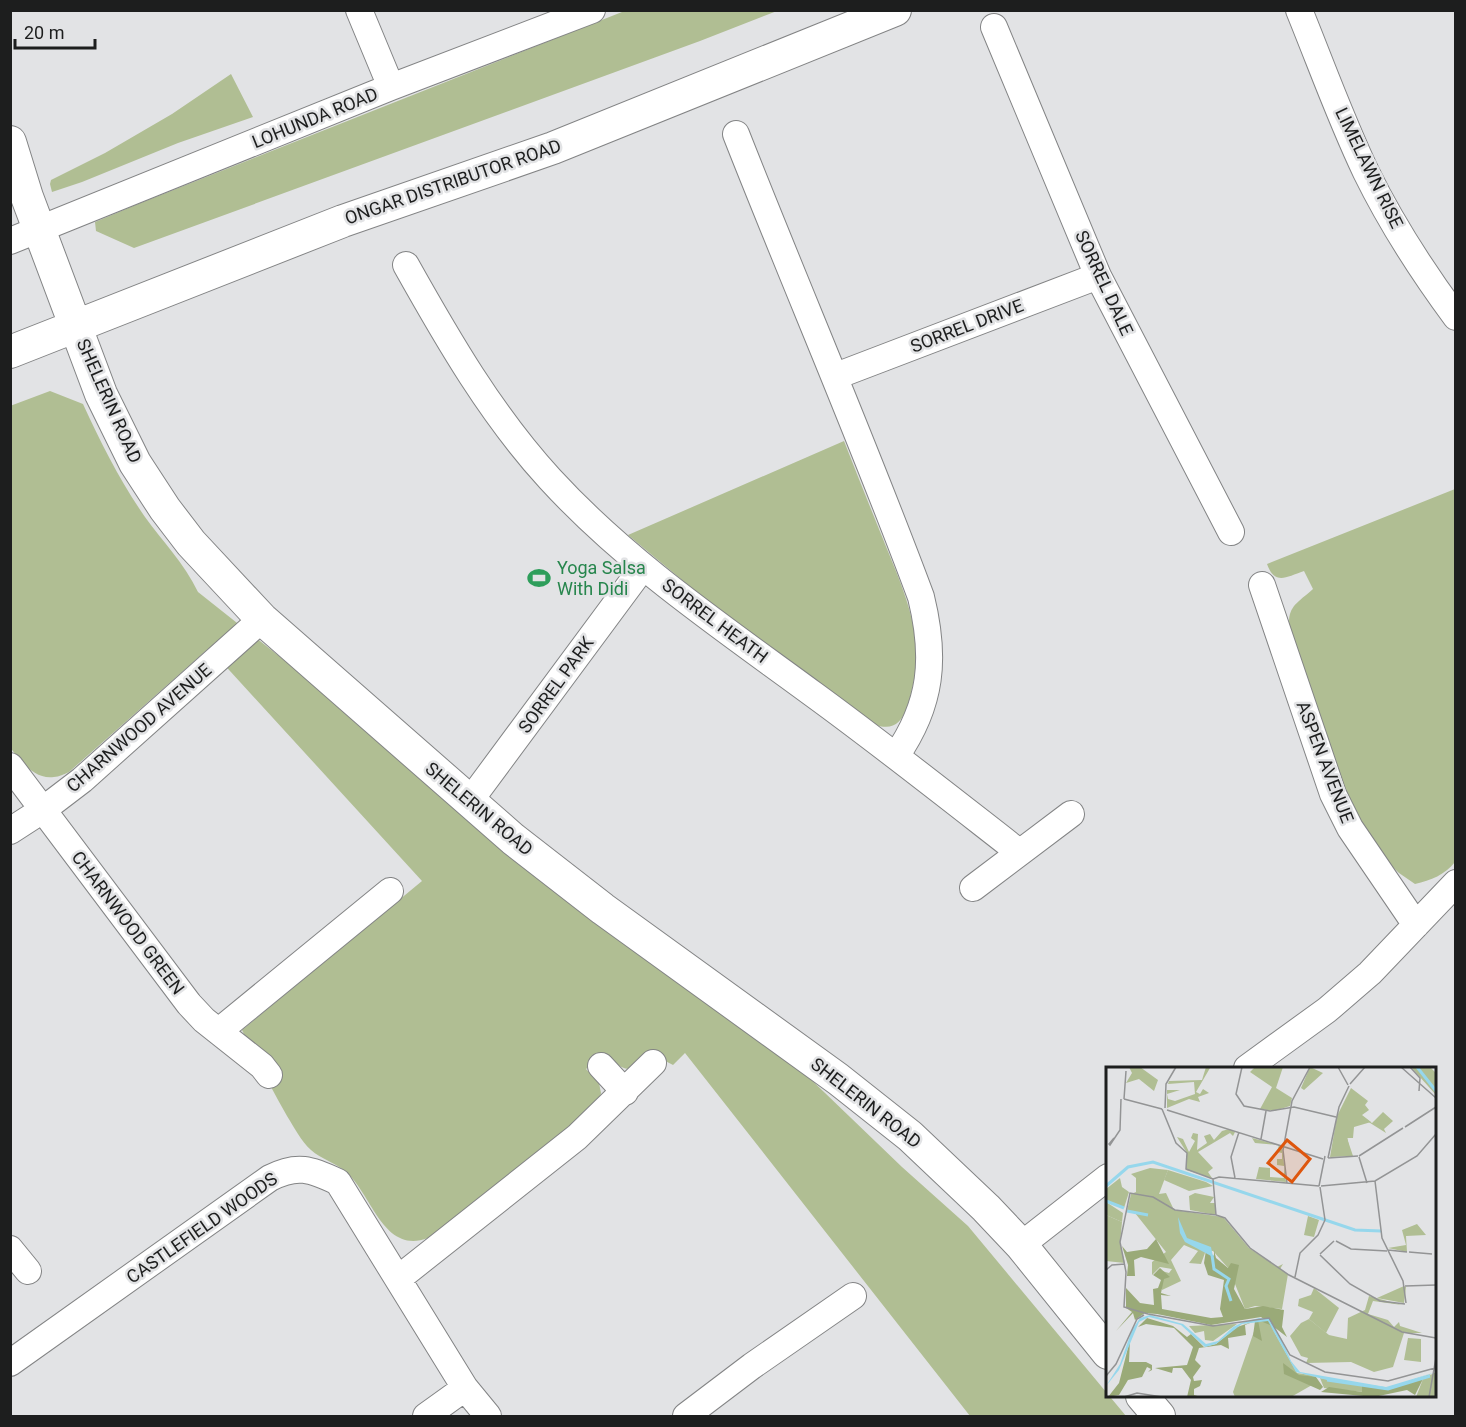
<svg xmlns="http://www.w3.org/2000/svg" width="1466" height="1427" viewBox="0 0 1466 1427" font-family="Roboto,sans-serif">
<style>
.grass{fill:#b0be93}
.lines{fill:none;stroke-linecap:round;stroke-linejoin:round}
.minor-casing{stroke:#838485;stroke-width:28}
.tertiary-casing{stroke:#838485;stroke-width:34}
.minor{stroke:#fff;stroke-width:26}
.tertiary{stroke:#fff;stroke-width:32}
.labels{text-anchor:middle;stroke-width:5;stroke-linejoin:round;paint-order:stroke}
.street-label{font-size:18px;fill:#1d1e1e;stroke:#e2e3e5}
.leisure-label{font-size:18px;fill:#27864d;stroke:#e2e3e5;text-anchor:start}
.inset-river{fill:none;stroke:#96d7ec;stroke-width:3}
.inset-road{fill:none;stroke:#939495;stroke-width:1.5}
.view{fill:#de560d;fill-opacity:0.15;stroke:#de560d;stroke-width:3}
.inset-edge{fill:none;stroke:#1d1e1e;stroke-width:3}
</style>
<rect width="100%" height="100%" fill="#e2e3e5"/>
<path class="grass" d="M 627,10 L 777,11 L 700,41 L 134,248 L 96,231 L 95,222 L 138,204 Z
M 231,74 L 253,117 L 178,143 L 82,182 L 52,192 L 50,184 L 51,180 L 105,153 L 172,114 Z
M 50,391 L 83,404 C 101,443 120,481 145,517 C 163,542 184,563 198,592 L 799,1068 L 902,1167 L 968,1226 L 1126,1416 L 970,1416 L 685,1053 L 673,1065 L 652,1054 C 627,1072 629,1075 605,1054 L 586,1069 L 599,1083 L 601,1093 L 599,1102 L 569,1131 L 428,1238 C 383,1255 372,1194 346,1172 C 336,1163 321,1159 311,1150 C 301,1141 294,1127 287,1116 C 271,1088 256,1059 242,1030 L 422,881 L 209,648 L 69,772 C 64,774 59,777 54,777 C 35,780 20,761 10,747 L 10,406 Z
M 844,441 C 857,474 870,507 883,539 C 907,599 929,642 907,707 C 901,725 891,731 873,724 L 700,595 L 628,535 Z
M 1455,489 L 1455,862 C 1445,875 1431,880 1415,884 L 1399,873 L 1383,858 L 1370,840 L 1347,796 L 1290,633 C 1286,607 1295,605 1313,589 L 1304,571 C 1286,577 1275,586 1267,564 Z"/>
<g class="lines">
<g class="minor-casing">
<path id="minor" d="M 359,10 L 391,87
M 1299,10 C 1321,64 1341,120 1366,172 C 1391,223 1422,271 1456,317
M 994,27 L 1098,276 L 1231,532
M 736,134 C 797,289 863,441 921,597 C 936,658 932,704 896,756
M 10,241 L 391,87 L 592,10
M 406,265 C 448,340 492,416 550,479 C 627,563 722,627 813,694 C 883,745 951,799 1019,852
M 836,376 L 1098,276
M 1262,585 L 1333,794 L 1350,828 L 1416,925
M 10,766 L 189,1004 L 204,1020 L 262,1066 L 269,1075
M 469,802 L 643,567
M 10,831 L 44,809 L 82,780 L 262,619
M 973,888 L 1071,814
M 219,1031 L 390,891
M 601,1066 L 625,1092
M 1247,1068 L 1327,1010 L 1370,973 L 1456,883
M 1021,1245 L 1108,1177
M 10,1249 L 28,1271
M 399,1278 L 577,1137 L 653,1063
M 10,1363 L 270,1178 C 297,1164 311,1169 338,1182 L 465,1388 L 488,1416
M 426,1416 L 465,1388
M 686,1416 L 752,1366 L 853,1296"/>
</g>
<g class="tertiary-casing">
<path id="tertiary" d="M 10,142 L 27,197 L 101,394 L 135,463 L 165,509 L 191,543 L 262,619 L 513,839 L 603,909 L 838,1079 L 910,1136 L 986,1208 L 1021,1245 L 1108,1353
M 10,352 L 343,221 L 553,148 L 895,10
M 1142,1396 L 1159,1416"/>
</g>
<use href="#minor" class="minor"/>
<use href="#tertiary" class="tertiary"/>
</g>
<defs>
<g id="stadium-bare" transform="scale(1.8)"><path d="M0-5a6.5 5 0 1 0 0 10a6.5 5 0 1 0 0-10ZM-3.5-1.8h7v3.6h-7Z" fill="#2e9e5b" stroke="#e2e3e5" stroke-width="2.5" paint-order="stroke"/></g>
</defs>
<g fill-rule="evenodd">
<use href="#stadium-bare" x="539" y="578"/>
</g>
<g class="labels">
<g class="street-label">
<text transform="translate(315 118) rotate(-22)" y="6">LOHUNDA ROAD</text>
<text transform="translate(1369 168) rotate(64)" y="6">LIMELAWN RISE</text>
<text transform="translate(453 182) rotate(-19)" y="6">ONGAR DISTRIBUTOR ROAD</text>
<text transform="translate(1104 283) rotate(65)" y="6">SORREL DALE</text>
<text transform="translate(967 326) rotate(-21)" y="6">SORREL DRIVE</text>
<text transform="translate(109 401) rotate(66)" y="6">SHELERIN ROAD</text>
<text transform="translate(715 621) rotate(37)" y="6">SORREL HEATH</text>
<text transform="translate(556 685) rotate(-54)" y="6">SORREL PARK</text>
<text transform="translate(139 728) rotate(-41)" y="6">CHARNWOOD AVENUE</text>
<text transform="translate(1325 762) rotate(69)" y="6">ASPEN AVENUE</text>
<text transform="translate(479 809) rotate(40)" y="6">SHELERIN ROAD</text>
<text transform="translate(128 923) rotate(53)" y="6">CHARNWOOD GREEN</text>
<text transform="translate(866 1103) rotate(38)" y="6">SHELERIN ROAD</text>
<text transform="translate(202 1228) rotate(-35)" y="6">CASTLEFIELD WOODS</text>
</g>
<g class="leisure-label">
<text x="557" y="574">Yoga Salsa<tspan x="557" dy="21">With Didi</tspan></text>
</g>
</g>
<g transform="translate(1106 1067)">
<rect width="330" height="330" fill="#e2e3e5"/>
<path d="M 23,0 L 34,0 L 52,13 L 48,24 L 33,12 L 20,16 L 26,6 ZM 100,0 L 104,1 L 90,25 L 94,27 L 97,22 L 103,26 L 92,30 L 94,35 L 83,32 L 61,41 L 61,23 L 74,23 L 61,27 L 62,32 L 69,34 L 89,27 L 88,15 L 62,17 L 63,14 L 96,13 ZM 204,0 L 217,6 L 198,23 L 195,21 ZM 277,45 L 287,54 L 278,62 L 280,66 L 261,54 L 248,58 L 241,69 L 244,85 L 231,65 L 256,49 L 266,56 ZM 123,62 L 129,65 L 127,69 L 124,66 L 92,85 L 107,101 L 102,105 L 106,111 L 80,103 L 81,86 L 71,70 L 77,72 L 83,85 L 89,74 L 85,71 L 87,66 L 92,67 L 91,83 L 101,76 L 98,69 L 104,67 L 108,73 L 116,64 ZM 146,71 L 176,79 L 180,115 L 150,112 L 153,100 L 164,101 L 164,110 L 178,111 L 178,99 L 171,98 L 171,92 L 176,92 L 176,86 L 171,85 L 173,78 L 149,76 ZM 44,101 L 62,103 L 53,127 L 60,126 L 68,143 L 117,150 L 143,181 L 171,200 L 177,197 L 174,202 L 182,207 L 176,242 L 149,239 L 139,242 L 123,202 L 107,184 L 100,183 L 95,197 L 83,196 L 92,184 L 78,178 L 65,193 L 75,214 L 56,223 L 56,204 L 63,206 L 66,202 L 54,200 L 46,208 L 46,195 L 60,185 L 29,146 L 21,144 L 25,127 L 30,125 L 30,111 L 25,107 ZM 14,111 L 16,120 L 23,125 L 18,141 L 0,134 L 0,122 ZM 0,148 L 16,155 L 14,177 L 19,196 L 0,194 ZM 202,149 L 213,153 L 208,170 L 198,168 ZM 311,157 L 320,168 L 300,169 L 301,185 L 282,181 L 300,178 L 296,163 ZM 300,220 L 298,236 L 271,231 L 298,219 ZM 263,229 L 296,238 L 267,234 L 262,247 L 282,253 L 288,260 L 293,255 L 294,259 L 316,266 L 298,266 L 287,300 L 268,305 L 245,295 L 200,296 L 202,291 L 195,289 L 184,269 L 195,256 L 203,252 L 223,268 L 241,272 L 242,251 L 259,243 ZM 152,253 L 162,254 L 191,306 L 210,309 L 206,318 L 185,330 L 129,330 L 127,325 ZM 131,257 L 107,274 L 99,273 L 98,264 L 89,266 L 83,259 ZM 302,271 L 315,272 L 315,295 L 298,293 ZM 330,305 L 330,330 L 310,330 L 317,312 ZM 214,311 L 256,319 L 257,325 L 218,321 Z" fill="#b0be93"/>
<path d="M 50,172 L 63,197 L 35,190 L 28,193 L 29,209 L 21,209 L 22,198 L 16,179 L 21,185 L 41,182 ZM 100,183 L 108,189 L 108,183 L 110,191 L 122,201 L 125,196 L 133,198 L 128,222 L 139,242 L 157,239 L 178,243 L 176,260 L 181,270 L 155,250 L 105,258 L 51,247 L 39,246 L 29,253 L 27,246 L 10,264 L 26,245 L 20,241 L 20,221 L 34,236 L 48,238 L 47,222 L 52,221 L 55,213 L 47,208 L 54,201 L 64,210 L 58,212 L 55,226 L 65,229 L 55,228 L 56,242 L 105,251 L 117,250 L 114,242 L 118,213 L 102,208 L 98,196 ZM 41,251 L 67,259 L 81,270 L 85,267 L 98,280 L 110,277 L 131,260 L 152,253 L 157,252 L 165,255 L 171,269 L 164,258 L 152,253 L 156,274 L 147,269 L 149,254 L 139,258 L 140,268 L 122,271 L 123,282 L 115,278 L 93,281 L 89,293 L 95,299 L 87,310 L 88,314 L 96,313 L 94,319 L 88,322 L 88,328 L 95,330 L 81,330 L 85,313 L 76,301 L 67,301 L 66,306 L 49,301 L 81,298 L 87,280 L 68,261 L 40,257 L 32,260 ZM 24,273 L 23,295 L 40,295 L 46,298 L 46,303 L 42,305 L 45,302 L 41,300 L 36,310 L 22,313 L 13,328 L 2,330 L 13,316 ZM 177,296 L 193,308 L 210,310 L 217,320 L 214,323 L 178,307 ZM 325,307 L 317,312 L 309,328 L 301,323 L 268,330 L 215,325 L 223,320 L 256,325 L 256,318 L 284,321 Z" fill="#9aaa78"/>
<path d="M 149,0 L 177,0 L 170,21 L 186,31 L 184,39 L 168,44 L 154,42 L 166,20 L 144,5 ZM 305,0 L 324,0 L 330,6 L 330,28 ZM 245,21 L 262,34 L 259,38 L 263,43 L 256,48 L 265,55 L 248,60 L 247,71 L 241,71 L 247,89 L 224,90 L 231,49 ZM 89,126 L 108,130 L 104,136 L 109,136 L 110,148 L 84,143 L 83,129 ZM 0,135 L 17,146 L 16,155 L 0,148 ZM 208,221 L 233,241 L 220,266 L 203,252 L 207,245 L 192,239 L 193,232 L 205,228 Z" fill="#b0be93"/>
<path d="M 62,103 L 100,115 L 107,119 L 83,124 L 58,113 Z" fill="#b0be93"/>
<path d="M 72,150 L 81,171 L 105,180 L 107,190 L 79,175 L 74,166 ZM 44,248 L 77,257 L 100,277 L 112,274 L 127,260 L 135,256 L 153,251 L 163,252 L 175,271 L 185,294 L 194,305 L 280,320 L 330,305 L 284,321 L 221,313 L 190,305 L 162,254 L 136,257 L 110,277 L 99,280 L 75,258 L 43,250 L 33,255 L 13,303 L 0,319 L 14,297 L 26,263 L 34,251 Z" fill="#96d7ec"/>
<path class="inset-river" d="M 311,0 L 330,24M 0,119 L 22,100 L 47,95 L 249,163 L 275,164M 0,134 L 18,141M 21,144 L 42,148M 106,188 L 108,202 L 123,212 L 120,219 L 125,234M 221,313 L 282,322 L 324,309"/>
<path class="inset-road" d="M 136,0 L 130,27 L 138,39 L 164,44 L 188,40 L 230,50M 232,0 L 242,18M 295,0 L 330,31M 304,0 L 314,11 L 313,24M 244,17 L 259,0M 18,32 L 56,42M 18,32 L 20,4M 59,41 L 60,17 L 70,0M 56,42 L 70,76 L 81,86 L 80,102 L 107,112M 61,43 L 217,92M 299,60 L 330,40M 8,71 L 3,77 L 4,78 L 14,63 L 15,32M 155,72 L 160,44M 253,89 L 297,61M 253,90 L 261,116M 222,91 L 233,40 L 243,19M 222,91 L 252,89M 129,111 L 125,90 L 133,65M 269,114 L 276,171 L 297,214 L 300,236M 181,116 L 177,83 L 186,34 L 204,0M 213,119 L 219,89M 215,119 L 269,114 L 311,89 L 330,67M 110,148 L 119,151 L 144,181 L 183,208 L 296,265 L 330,271M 230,174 L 245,182 L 281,184M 282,183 L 301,185M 303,185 L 326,187M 214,187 L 228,174M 214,188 L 244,217 L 274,234 L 299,237M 0,203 L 6,198 L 19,197M 189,210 L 194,186 L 212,168 L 219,153 L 214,120M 299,219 L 330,218M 42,247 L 107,259 L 163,251 L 184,288 L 219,305 L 282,314 L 329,301M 42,247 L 18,240 L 20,205 L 14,175 L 24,126 L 47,130 L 69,143 L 110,148 L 107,112 L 113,110 L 213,119M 0,309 L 10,297 L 31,252 L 38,248M 18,330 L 31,326 L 56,330M 323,330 L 330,291"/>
<path class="view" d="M 181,73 L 204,92 L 186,115 L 162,96 Z"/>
<rect width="330" height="330" class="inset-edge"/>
</g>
<rect width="1466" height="1427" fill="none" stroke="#1d1e1e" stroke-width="24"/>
<path d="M15 39v9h80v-9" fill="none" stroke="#1d1e1e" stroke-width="3"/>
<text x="24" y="39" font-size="18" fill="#1d1e1e" stroke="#e2e3e5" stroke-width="4.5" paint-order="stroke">20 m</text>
</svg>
